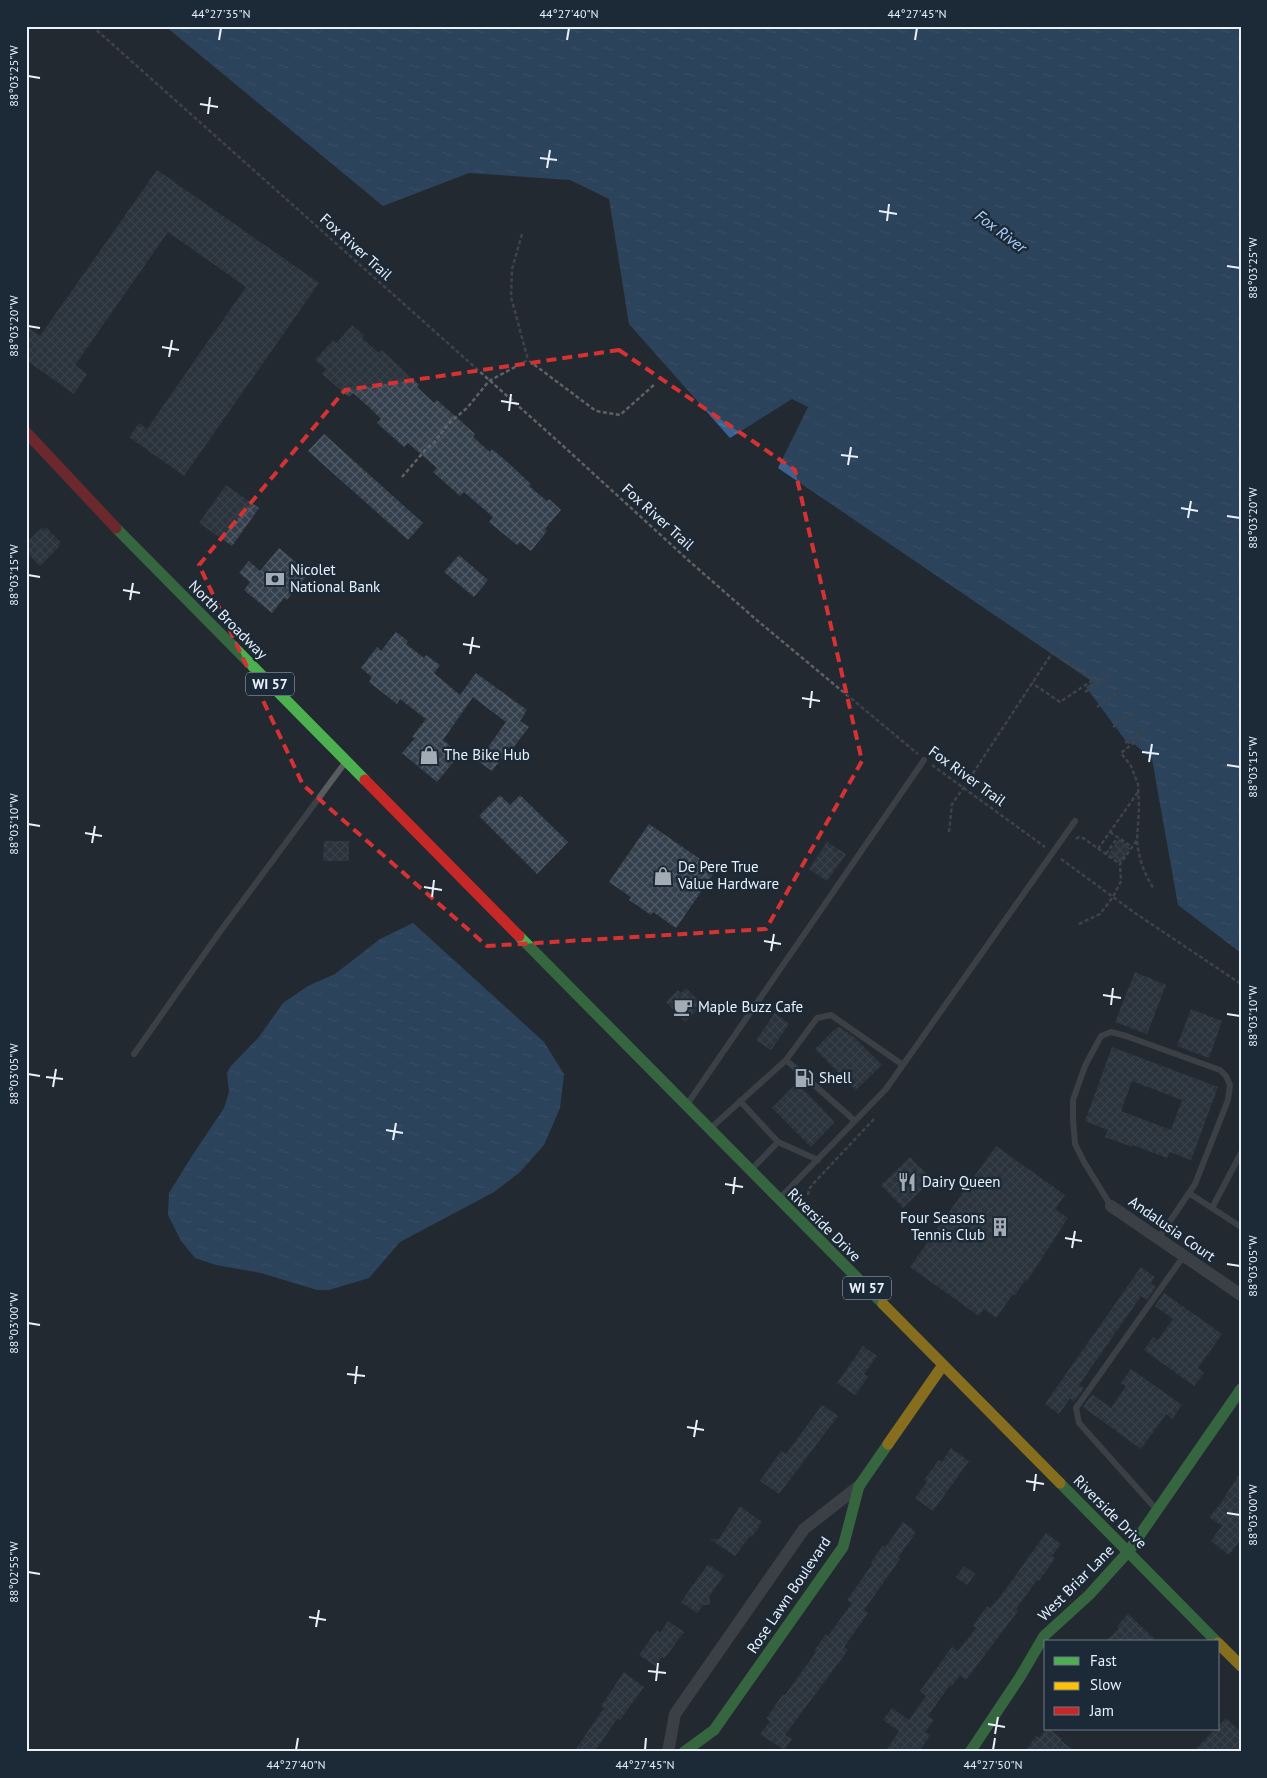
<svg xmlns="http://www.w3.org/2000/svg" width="1267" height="1778" viewBox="0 0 1267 1778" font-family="'PT Sans',sans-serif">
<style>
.water{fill:url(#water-ripples)}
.building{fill:url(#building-cross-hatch);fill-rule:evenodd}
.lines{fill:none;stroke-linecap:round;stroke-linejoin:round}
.path{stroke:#5e6266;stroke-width:2.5;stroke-dasharray:4 2.5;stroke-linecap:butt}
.lane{stroke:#595c5f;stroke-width:6}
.street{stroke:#595c5f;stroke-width:12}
.fast{stroke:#4caf50;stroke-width:11}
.slow{stroke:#ffc107;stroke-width:11}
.jam{stroke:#c62828;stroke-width:11}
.marked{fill:none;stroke:#d73233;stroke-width:4;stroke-dasharray:10 6;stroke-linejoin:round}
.ticks{fill:none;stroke:#e9f1fb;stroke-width:2}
.labels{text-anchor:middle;stroke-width:5;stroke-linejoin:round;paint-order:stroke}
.shield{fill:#1c2937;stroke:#acb5c0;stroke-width:1}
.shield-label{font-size:14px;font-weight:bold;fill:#e9f1fb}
.street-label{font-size:15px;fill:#e9f1fb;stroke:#1c2937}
.poi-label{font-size:15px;fill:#e9f1fb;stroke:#1c2937;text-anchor:start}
.water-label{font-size:16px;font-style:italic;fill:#abd1fe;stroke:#1c2937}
.neatline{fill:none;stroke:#e9f1fb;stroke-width:2}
.ticks-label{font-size:12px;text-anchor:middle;fill:#e9f1fb}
</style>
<defs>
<pattern id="water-ripples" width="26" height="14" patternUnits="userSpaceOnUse" patternTransform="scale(1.25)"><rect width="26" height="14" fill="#396291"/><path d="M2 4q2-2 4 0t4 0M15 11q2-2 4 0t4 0" fill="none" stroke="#5679a1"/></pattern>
<pattern id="building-cross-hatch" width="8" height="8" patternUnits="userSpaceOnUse" patternTransform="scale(1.25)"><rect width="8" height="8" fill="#35404d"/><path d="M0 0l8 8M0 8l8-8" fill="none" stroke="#525c68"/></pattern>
</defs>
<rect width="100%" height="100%" fill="#222931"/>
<path class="water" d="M 165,26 L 1241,26 L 1241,953 L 1178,905 L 1152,759 L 1133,743 L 1128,744 L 1086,687 L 1093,682 L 778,468 L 808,407 L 792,399 L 730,438 L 629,324 L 609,199 L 570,180 L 469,173 L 383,206 Z
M 413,923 L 544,1042 L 564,1074 L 560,1108 L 544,1145 L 520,1172 L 494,1192 L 400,1242 L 369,1278 L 329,1290 L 317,1290 L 261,1273 L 216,1265 L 195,1258 L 181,1241 L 168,1215 L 169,1193 L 190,1159 L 224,1108 L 229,1092 L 227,1073 L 230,1067 L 259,1037 L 283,1003 L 308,986 L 335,974 L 380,939 Z"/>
<path class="building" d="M 157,170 L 319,283 L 184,476 L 129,437 L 139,423 L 147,429 L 246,287 L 168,232 L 75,365 L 87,374 L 74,394 L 26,360 L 26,326 L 40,336 Z
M 352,325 L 364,335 L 362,338 L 379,353 L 382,350 L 419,385 L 417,387 L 434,403 L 437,400 L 475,434 L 473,437 L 490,452 L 492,449 L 505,460 L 531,484 L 529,486 L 547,501 L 549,499 L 561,510 L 545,529 L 547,531 L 531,551 L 520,542 L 517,545 L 489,522 L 493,517 L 464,492 L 460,496 L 433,472 L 437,468 L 408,443 L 404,447 L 377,423 L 381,419 L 371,409 L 353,393 L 349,397 L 322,374 L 326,369 L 315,360 L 333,340 L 337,343 Z
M 324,434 L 423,523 L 408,540 L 308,451 Z
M 226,485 L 259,508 L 232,546 L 199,523 Z
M 46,527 L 61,543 L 58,546 L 59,547 L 40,566 L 26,552 L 26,543 L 42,528 L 43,530 Z
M 279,548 L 309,573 L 287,600 L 284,598 L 272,613 L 244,590 L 250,582 L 239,573 L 249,561 L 260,571 Z
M 459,555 L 488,580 L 474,597 L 444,572 Z
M 396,632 L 408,641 L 406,644 L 424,658 L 426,655 L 440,665 L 434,673 L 460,695 L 476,673 L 527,710 L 520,721 L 529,727 L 512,749 L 510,747 L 492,771 L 478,761 L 506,722 L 473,697 L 443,740 L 460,754 L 437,782 L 402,753 L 415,738 L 412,737 L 426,719 L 400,699 L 397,704 L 369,682 L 372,677 L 361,668 L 377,647 L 381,651 Z
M 500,795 L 510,805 L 520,795 L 568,842 L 537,874 L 479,816 Z
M 649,824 L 716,870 L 676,928 L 653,912 L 651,915 L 629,900 L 631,897 L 609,882 Z
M 1119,839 L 1130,848 L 1120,863 L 1108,855 Z
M 324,841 L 349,841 L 349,861 L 323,861 Z
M 827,842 L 846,854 L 827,881 L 809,869 Z
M 1135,972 L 1166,985 L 1147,1034 L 1115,1022 Z
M 686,988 L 701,1003 L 695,1008 L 697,1010 L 685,1022 L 666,1002 L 678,990 L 681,993 Z
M 1191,1009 L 1222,1021 L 1209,1058 L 1177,1046 Z
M 775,1013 L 789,1024 L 771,1050 L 756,1040 Z
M 840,1027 L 854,1037 L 882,1065 L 856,1090 L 815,1049 L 836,1028 Z
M 1112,1047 L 1218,1087 L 1191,1160 L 1170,1152 L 1167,1158 L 1133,1145 L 1132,1147 L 1105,1137 L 1108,1130 L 1085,1121 ZM 1132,1081 L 1182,1100 L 1171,1130 L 1121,1111 Z
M 797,1083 L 835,1122 L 811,1147 L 772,1108 Z
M 996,1146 L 1065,1195 L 1055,1209 L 1068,1218 L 1027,1281 L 1025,1280 L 1015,1295 L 1013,1294 L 996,1318 L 984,1309 L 979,1316 L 910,1267 Z
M 910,1157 L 932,1179 L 903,1208 L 881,1185 Z
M 1141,1267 L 1155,1277 L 1151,1283 L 1156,1287 L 1147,1300 L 1141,1296 L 1079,1385 L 1084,1388 L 1074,1402 L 1070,1398 L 1059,1414 L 1045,1404 Z
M 1164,1293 L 1222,1334 L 1198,1368 L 1204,1373 L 1194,1386 L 1144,1350 L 1153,1337 L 1158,1340 L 1173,1319 L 1155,1306 Z
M 863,1346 L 877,1356 L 864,1374 L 868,1377 L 855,1395 L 837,1383 Z
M 1131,1369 L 1182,1405 L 1172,1419 L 1166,1414 L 1141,1449 L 1083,1407 L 1092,1394 L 1111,1408 L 1126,1386 L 1121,1383 Z
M 822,1405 L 838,1416 L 779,1494 L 760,1481 L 781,1451 L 786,1454 Z
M 951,1448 L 969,1461 L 933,1511 L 915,1498 L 927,1482 L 924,1480 L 939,1460 L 942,1462 Z
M 1241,1471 L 1241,1539 L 1229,1555 L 1211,1541 L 1222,1526 L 1209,1517 L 1221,1503 Z
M 740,1506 L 762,1522 L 752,1537 L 750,1536 L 735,1556 L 710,1539 L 719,1539 Z
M 903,1522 L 916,1532 L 898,1558 L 900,1559 L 864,1610 L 868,1613 L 844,1647 L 848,1650 L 785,1735 L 792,1739 L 784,1750 L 760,1734 L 770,1721 L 766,1719 L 783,1694 L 785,1695 L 816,1652 L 814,1651 L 826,1634 L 828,1636 L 852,1603 L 847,1600 L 873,1563 L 871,1562 L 883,1546 L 885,1547 L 890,1541 Z
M 1046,1533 L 1061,1544 L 1052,1556 L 1055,1558 L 1039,1581 L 1037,1580 L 1016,1609 L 1018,1611 L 966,1680 L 960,1675 L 952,1686 L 950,1685 L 928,1716 L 934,1720 L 925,1732 L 930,1735 L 919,1752 L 885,1752 L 899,1731 L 883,1720 L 892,1708 L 909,1720 L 926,1696 L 920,1691 L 952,1647 L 958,1651 L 976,1628 L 973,1626 L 987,1606 L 990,1608 L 1000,1597 Z
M 708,1564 L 724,1575 L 709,1597 L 711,1605 L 703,1605 L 697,1613 L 681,1602 Z
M 964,1566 L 975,1574 L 967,1585 L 956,1577 Z
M 1128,1614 L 1158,1642 L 1105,1642 L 1119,1628 L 1117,1626 Z
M 668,1621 L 684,1632 L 664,1659 L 662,1657 L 655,1666 L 639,1655 L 657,1630 L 660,1633 Z
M 624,1672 L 644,1687 L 620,1720 L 618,1718 L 594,1752 L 574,1752 L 604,1708 L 601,1706 Z
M 1226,1718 L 1241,1732 L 1241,1752 L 1193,1752 L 1215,1729 L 1218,1729 L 1218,1726 Z
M 1046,1729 L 1049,1729 L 1062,1739 L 1060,1740 L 1076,1752 L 1025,1752 L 1036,1736 L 1039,1738 Z"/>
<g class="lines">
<path class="path" d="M 92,26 L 561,444 L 688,560 L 759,622 L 918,754
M 522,234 L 512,269 L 511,297 L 528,360
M 402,477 L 427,448 L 433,444 L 449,423 L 467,408 L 489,381 L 528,360 L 596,411 L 620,415 L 655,384
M 1085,692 L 1110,674
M 1097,707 L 1120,691
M 1113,727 L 1135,710
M 1125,743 L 1148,726
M 932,765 L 1045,847
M 949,832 L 952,804 L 964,787 L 1046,662 L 1053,652 L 1093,680 L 1060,702 L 1032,683
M 1110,832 L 1132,847
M 1076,839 L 1079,837 L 1083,838 L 1120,864
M 1137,841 C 1139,859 1144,874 1154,889
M 1098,849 L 1138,792
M 1106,854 L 1118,837
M 1061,859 L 1135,913 L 1241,984
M 1079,924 L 1100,914 L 1113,897 L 1121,881 L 1120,864 L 1137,840 L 1139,808 L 1138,784 L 1131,766 L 1121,753 L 1140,738
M 808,1195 L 809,1189 L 812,1185 L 874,1119"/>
<path class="lane" d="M 134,1054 L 219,933 L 344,764
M 786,1060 L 855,1121
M 740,1101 L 778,1142 L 752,1169
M 688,1103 L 924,760
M 712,1127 L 786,1060 L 817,1018 L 831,1015 L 903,1065
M 778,1142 L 818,1160
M 1189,1193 L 1241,1227
M 781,1197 L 886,1089 L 1075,821
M 1111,1206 L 1084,1162 L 1075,1144 L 1073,1119 L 1073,1100 L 1085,1066 L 1101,1036 L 1111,1032 L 1126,1036 L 1220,1070 L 1226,1076 L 1230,1085 L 1228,1100 L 1195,1184 L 1158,1239
M 1212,1208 L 1241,1153
M 1156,1509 L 1079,1423 L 1076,1408 L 1183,1257"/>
<path class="street" d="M 1111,1206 L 1241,1295
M 668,1752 L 675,1714 L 804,1529 L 859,1486"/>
<path class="fast" d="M 116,528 L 365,780
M 519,936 L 883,1304
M 1060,1483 L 1217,1642
M 684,1752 L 714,1730 L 843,1547 L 859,1486 L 888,1444
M 970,1752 L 1020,1677 L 1044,1636 L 1089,1595 L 1128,1552 L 1241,1389"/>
<path class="slow" d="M 883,1304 L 1060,1483
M 888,1444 L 943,1365
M 1218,1643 L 1241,1666"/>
<path class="jam" d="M 26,432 L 116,528
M 365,780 L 519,936"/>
</g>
<path d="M0 0H1267V1778H0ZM 619,350 L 795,470 L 862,761 L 766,929 L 487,946 L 303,785 L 199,565 L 345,390 Z" fill="#222931" fill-opacity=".55" fill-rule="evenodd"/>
<path class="marked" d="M 619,350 L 795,470 L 862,761 L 766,929 L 487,946 L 303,785 L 199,565 L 345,390 Z"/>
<path class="ticks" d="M 219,40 L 221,28M 567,40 L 569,28M 915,40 L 917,28M 28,76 L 40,78M 200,104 L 218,107M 208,114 L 210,97M 540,158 L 557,160M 547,168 L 550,150M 879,211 L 897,214M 887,221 L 889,204M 1227,266 L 1240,268M 28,326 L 40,328M 162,347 L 179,350M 169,357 L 172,340M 501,401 L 519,404M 509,411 L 511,394M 841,455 L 858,457M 848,465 L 851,447M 1181,508 L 1198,511M 1227,516 L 1240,518M 1188,518 L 1191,501M 28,575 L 40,577M 123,590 L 140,593M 130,600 L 133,583M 463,644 L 480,647M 470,654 L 473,637M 802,698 L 820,701M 810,708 L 812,691M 1142,752 L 1159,754M 1149,762 L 1152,744M 1227,765 L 1240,767M 28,824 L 40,826M 85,833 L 102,836M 92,843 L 95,826M 424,887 L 442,890M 432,897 L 434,880M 764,941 L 781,944M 771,951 L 774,934M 1103,995 L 1121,998M 1111,1005 L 1113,988M 1227,1014 L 1240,1016M 28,1074 L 40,1076M 46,1077 L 63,1079M 53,1087 L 56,1069M 386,1130 L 403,1133M 393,1140 L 396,1123M 725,1184 L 743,1187M 733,1194 L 735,1177M 1065,1238 L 1082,1241M 1072,1248 L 1075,1231M 1227,1264 L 1240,1266M 28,1323 L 40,1325M 347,1374 L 365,1376M 355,1384 L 357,1366M 687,1427 L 704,1430M 694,1437 L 697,1420M 1026,1481 L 1044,1484M 1034,1491 L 1036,1474M 1227,1513 L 1240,1515M 28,1572 L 40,1574M 309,1617 L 326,1620M 316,1627 L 319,1610M 648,1671 L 666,1673M 656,1681 L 658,1663M 988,1724 L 1005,1727M 995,1734 L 998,1717M 296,1750 L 298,1738M 645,1750 L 646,1738M 993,1750 L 995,1738"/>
<defs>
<g id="bank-bare" transform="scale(1.5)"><path d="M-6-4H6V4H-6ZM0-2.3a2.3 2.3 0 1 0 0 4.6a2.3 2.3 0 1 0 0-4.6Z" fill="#a3abb4" stroke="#1c2937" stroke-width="2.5" paint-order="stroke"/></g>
<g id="shop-bare" transform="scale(1.5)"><path d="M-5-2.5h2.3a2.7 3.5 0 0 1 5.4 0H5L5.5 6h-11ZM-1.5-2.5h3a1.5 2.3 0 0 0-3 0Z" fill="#a3abb4" stroke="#1c2937" stroke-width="2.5" paint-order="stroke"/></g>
<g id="cafe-bare" transform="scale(1.5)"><path d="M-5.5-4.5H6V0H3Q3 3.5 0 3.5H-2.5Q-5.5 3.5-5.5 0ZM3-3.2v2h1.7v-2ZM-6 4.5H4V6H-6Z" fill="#a3abb4" stroke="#1c2937" stroke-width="2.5" paint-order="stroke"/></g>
<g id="fuel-bare" transform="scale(1.5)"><path d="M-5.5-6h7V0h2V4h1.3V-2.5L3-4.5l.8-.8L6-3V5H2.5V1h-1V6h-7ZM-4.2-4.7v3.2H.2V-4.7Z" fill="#a3abb4" stroke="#1c2937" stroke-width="2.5" paint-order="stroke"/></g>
<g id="restaurant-bare" transform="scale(1.5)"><path d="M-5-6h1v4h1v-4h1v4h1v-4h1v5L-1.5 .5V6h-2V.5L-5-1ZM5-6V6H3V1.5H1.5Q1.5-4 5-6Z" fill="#a3abb4" stroke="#1c2937" stroke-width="2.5" paint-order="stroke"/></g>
<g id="building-bare" transform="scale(1.5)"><path d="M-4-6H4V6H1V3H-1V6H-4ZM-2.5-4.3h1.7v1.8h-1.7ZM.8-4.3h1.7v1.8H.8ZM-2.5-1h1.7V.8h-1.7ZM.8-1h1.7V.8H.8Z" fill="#a3abb4" stroke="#1c2937" stroke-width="2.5" paint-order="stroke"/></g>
</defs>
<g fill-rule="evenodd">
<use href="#bank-bare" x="275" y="579"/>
<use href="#shop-bare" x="429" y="755"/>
<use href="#shop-bare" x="663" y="876"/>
<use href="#cafe-bare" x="683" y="1007"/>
<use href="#fuel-bare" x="804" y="1078"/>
<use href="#restaurant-bare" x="907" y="1182"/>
<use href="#building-bare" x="1000" y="1227"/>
</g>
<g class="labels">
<g class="shield">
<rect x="246" y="672.5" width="48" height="23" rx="4"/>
<rect x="843" y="1276.5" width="48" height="23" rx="4"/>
</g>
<g class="shield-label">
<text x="270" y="689">WI 57</text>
<text x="867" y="1293">WI 57</text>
</g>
<g class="street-label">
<text transform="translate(356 247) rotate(42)" y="5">Fox River Trail</text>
<text transform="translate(658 517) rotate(42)" y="5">Fox River Trail</text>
<text transform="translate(228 620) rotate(45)" y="5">North Broadway</text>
<text transform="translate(967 776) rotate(36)" y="5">Fox River Trail</text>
<text transform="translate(824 1225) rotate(45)" y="5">Riverside Drive</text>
<text transform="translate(1172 1229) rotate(35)" y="5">Andalusia Court</text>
<text transform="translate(1110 1512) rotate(45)" y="5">Riverside Drive</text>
<text transform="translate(1076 1583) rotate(-45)" y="5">West Briar Lane</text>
<text transform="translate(789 1595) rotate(-56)" y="5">Rose Lawn Boulevard</text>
</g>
<g class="poi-label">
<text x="290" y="575">Nicolet<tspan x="290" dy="17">National Bank</tspan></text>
<text x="444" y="760">The Bike Hub</text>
<text x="678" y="872">De Pere True<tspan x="678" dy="17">Value Hardware</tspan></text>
<text x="698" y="1012">Maple Buzz Cafe</text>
<text x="819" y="1083">Shell</text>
<text x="922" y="1187">Dairy Queen</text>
<text x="985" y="1223" text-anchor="end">Four Seasons<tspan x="985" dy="17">Tennis Club</tspan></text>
</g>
<g class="water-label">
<text transform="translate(1001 231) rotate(37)" y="6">Fox River</text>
</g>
</g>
<rect width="1267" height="1778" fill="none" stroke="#1c2937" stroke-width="55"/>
<rect x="1044" y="1640" width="175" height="90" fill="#1c2937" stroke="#6e7985"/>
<rect x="1054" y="1657" width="25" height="8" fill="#4caf50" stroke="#6e7985"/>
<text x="1090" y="1666" font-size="15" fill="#e9f1fb">Fast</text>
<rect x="1054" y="1682" width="25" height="8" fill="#ffc107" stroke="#6e7985"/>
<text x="1090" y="1690" font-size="15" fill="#e9f1fb">Slow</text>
<rect x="1054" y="1707" width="25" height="8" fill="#c62828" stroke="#6e7985"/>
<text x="1090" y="1716" font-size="15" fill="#e9f1fb">Jam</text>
<rect x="28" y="28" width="1212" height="1722" class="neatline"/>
<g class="ticks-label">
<text x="221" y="18">44°27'35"N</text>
<text x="569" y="18">44°27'40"N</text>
<text x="917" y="18">44°27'45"N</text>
<text transform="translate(14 76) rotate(-90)" y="4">88°03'25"W</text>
<text transform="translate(1253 268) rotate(-90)" y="4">88°03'25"W</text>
<text transform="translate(14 326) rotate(-90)" y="4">88°03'20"W</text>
<text transform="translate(1253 518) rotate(-90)" y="4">88°03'20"W</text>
<text transform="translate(14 575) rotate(-90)" y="4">88°03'15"W</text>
<text transform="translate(1253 767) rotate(-90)" y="4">88°03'15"W</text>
<text transform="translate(14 824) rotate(-90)" y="4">88°03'10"W</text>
<text transform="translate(1253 1016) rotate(-90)" y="4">88°03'10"W</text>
<text transform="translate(14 1074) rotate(-90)" y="4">88°03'05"W</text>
<text transform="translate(1253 1266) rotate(-90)" y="4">88°03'05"W</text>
<text transform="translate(14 1323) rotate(-90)" y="4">88°03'00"W</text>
<text transform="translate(1253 1515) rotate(-90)" y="4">88°03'00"W</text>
<text transform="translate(14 1572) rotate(-90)" y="4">88°02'55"W</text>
<text x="296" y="1769">44°27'40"N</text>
<text x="645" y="1769">44°27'45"N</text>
<text x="993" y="1769">44°27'50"N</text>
</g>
</svg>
